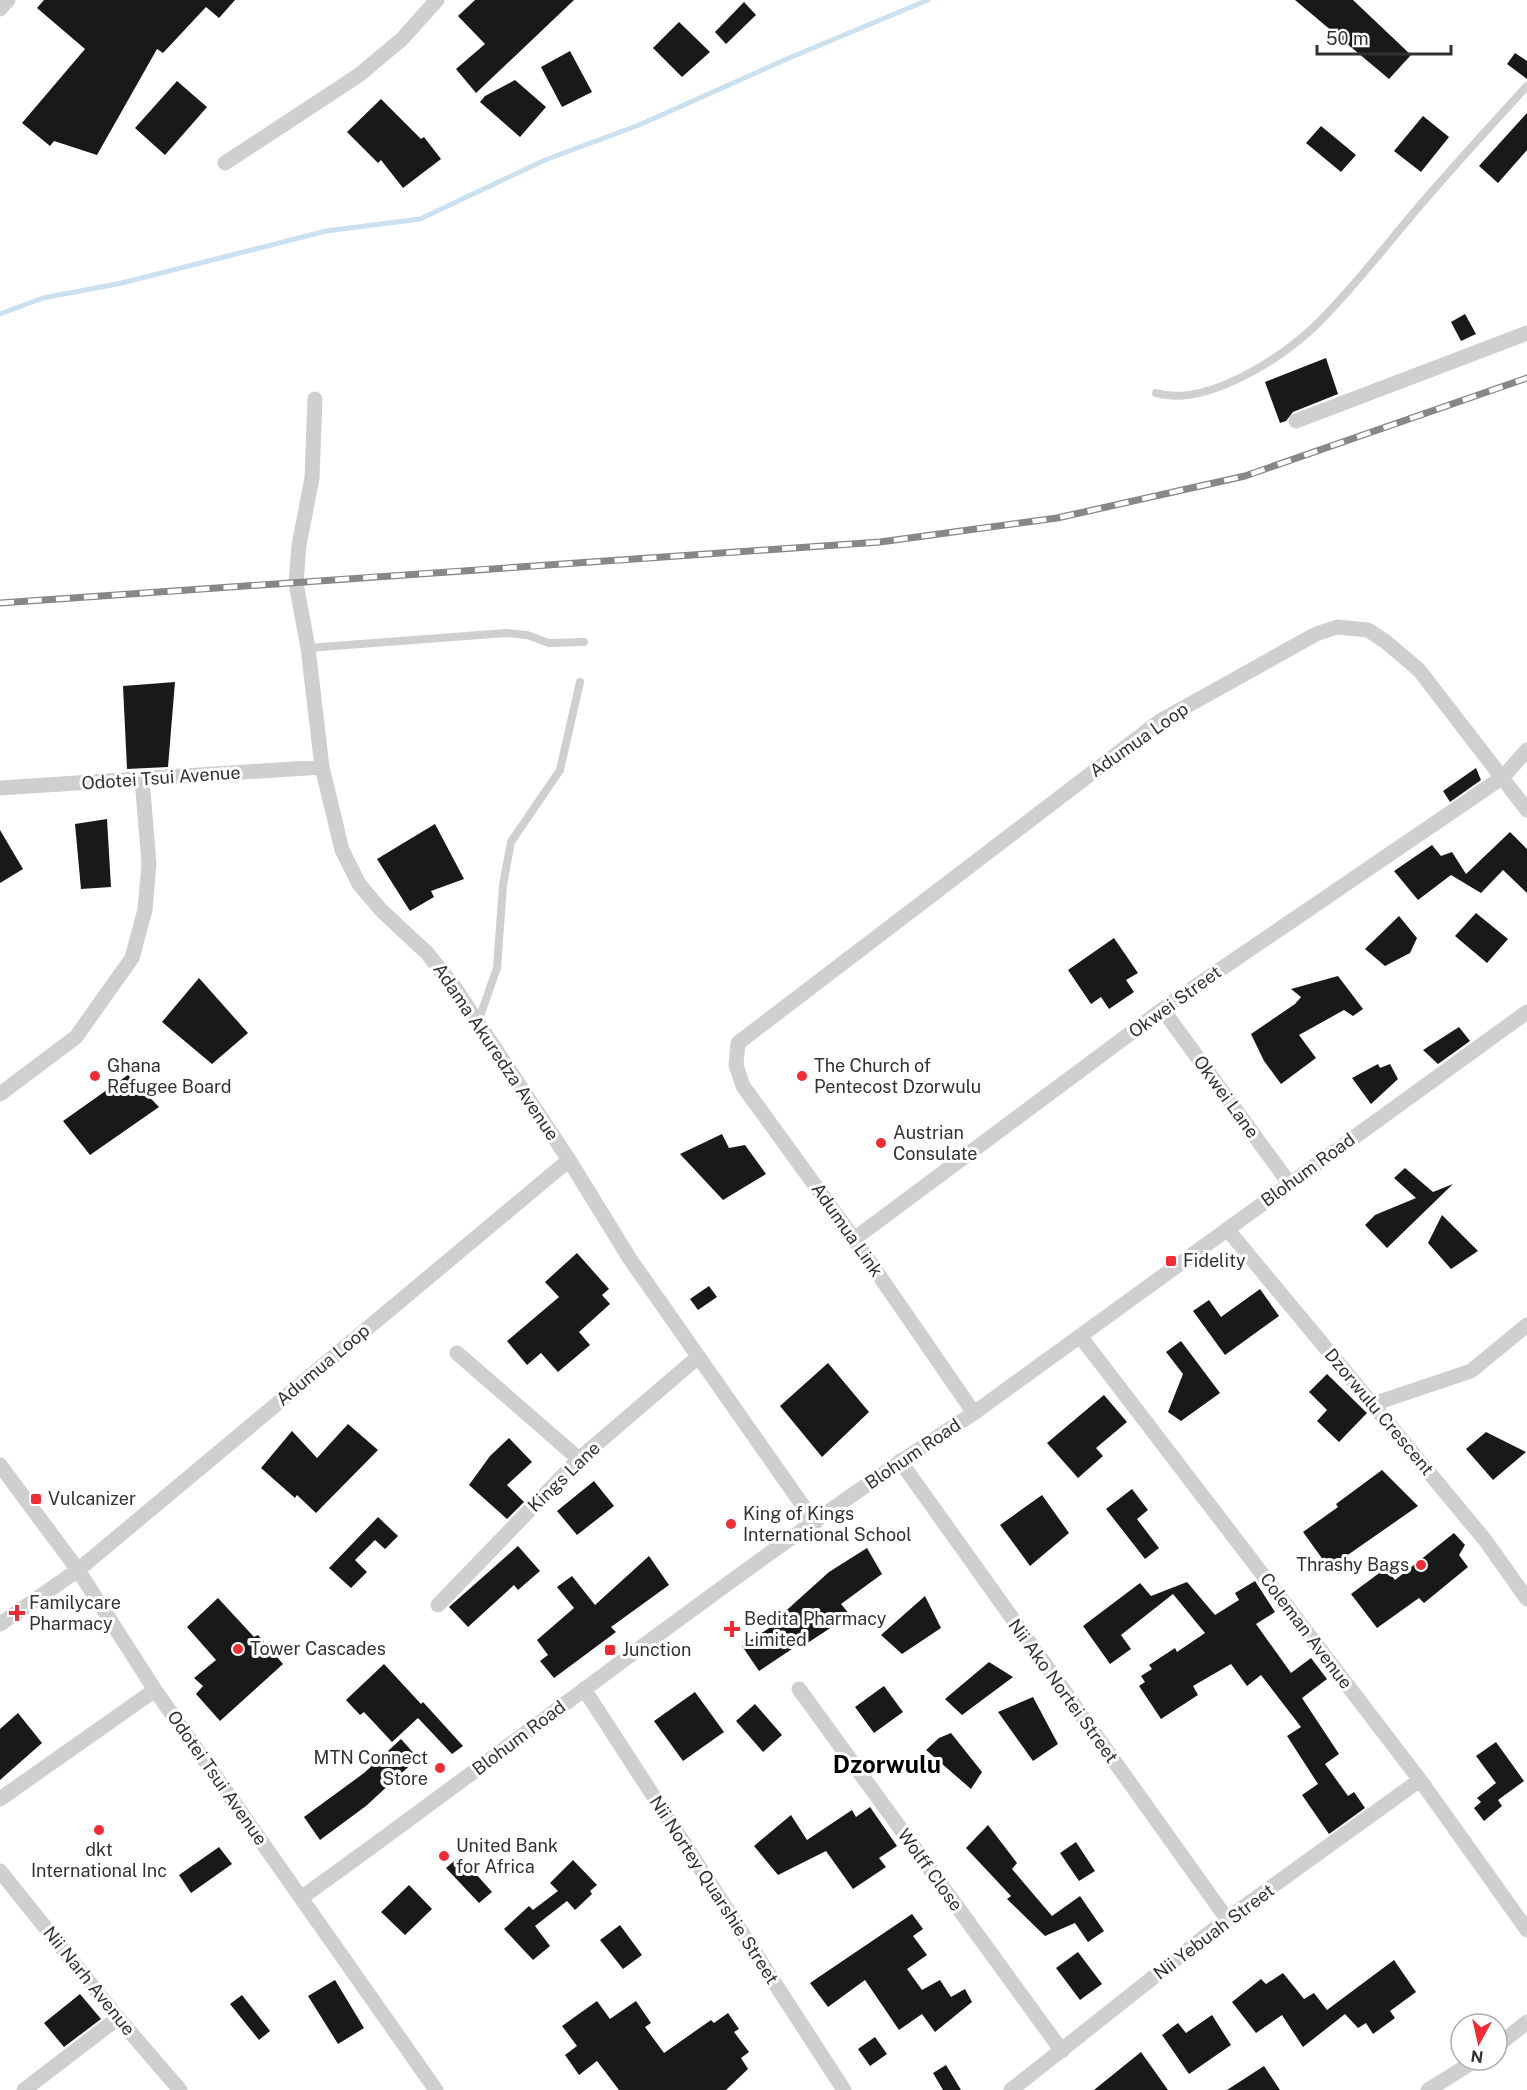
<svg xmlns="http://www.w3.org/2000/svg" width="1527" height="2090" viewBox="0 0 1527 2090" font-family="'Public Sans',sans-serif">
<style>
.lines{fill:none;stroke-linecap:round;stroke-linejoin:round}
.stream{stroke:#cce1f0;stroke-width:5}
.building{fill:#191919}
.lane{stroke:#cfcfcf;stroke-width:8}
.street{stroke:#cfcfcf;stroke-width:15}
.rail-casing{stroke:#878787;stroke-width:7}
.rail{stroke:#fff;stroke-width:4.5;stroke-dasharray:14;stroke-linecap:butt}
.poi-dot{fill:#f22b34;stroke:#fff;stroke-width:2}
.labels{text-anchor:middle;stroke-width:6;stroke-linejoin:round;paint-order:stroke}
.street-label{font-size:18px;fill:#323232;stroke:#fff}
.poi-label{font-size:18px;fill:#323232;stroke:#fff;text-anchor:start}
.district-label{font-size:24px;font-weight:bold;fill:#000;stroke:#fff}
</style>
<rect width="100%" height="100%" fill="#fff"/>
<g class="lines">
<path class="stream" d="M 0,314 L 43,298 L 122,283 L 326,231 L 420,219 L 545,160 L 639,125 L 789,58 L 928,0"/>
</g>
<path class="building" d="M 44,0 L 235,0 L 219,18 L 206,7 L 163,53 L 157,49 L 97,155 L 54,141 L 50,146 L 22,123 L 85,49 L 37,8 Z
M 475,0 L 574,0 L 476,93 L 456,69 L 485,44 L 458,16 Z
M 1295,0 L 1353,0 L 1411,55 L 1389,79 Z
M 744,2 L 756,15 L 726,44 L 715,32 Z
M 679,22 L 710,52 L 682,77 L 653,48 Z
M 570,51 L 592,92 L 562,107 L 541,67 Z
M 1515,53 L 1527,61 L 1527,79 L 1507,64 Z
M 515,80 L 546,107 L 520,137 L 480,102 L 485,96 Z
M 177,81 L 207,107 L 165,155 L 135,128 Z
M 381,99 L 421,139 L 424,137 L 441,159 L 403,188 L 381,160 L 378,163 L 347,132 Z
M 1527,113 L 1527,150 L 1498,183 L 1479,166 Z
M 1423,116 L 1449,137 L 1421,172 L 1394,151 Z
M 1321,126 L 1356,155 L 1341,172 L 1306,143 Z
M 1465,314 L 1476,334 L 1461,341 L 1451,322 Z
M 1326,358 L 1338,394 L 1293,412 L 1286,421 L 1280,423 L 1265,382 Z
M 175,682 L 168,767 L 127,769 L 123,686 Z
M 1476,768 L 1481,780 L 1450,802 L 1443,791 Z
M 107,819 L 111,887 L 81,889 L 75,824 Z
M 435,824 L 464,879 L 431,891 L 434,897 L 410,911 L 377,859 Z
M 0,830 L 23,869 L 0,883 Z
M 1510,832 L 1527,849 L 1527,893 L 1503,870 L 1481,893 L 1451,875 L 1418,900 L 1394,871 L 1432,845 L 1441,856 L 1452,852 L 1466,874 Z
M 1476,913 L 1508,939 L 1487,963 L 1455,936 Z
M 1399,916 L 1417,938 L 1410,953 L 1385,966 L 1365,949 Z
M 1114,938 L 1138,973 L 1126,980 L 1134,992 L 1109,1009 L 1101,997 L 1091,1004 L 1068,970 Z
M 1338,976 L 1363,1009 L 1353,1016 L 1344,1010 L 1299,1035 L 1316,1058 L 1281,1084 L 1264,1061 L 1251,1034 L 1295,1004 L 1301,997 L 1291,989 Z
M 199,978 L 248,1033 L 212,1064 L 162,1022 Z
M 1459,1027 L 1470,1041 L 1438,1064 L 1423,1050 Z
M 1378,1064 L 1380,1068 L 1390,1064 L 1398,1079 L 1371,1104 L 1352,1078 Z
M 128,1075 L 159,1107 L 90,1155 L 63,1121 Z
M 722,1134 L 729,1148 L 745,1145 L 766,1174 L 723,1200 L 680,1154 Z
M 1405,1168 L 1433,1192 L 1453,1184 L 1387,1248 L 1365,1225 L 1375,1215 L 1416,1198 L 1394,1178 Z
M 1442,1215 L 1478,1251 L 1451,1269 L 1428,1243 Z
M 577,1253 L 609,1289 L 602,1295 L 610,1304 L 579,1332 L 590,1345 L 558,1372 L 541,1353 L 527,1365 L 507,1341 L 559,1297 L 545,1282 Z
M 709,1286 L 717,1297 L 698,1310 L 690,1299 Z
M 1260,1289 L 1279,1316 L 1225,1355 L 1193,1311 L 1209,1300 L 1221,1317 Z
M 1181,1341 L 1220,1393 L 1181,1421 L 1168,1412 L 1183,1374 L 1166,1352 Z
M 828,1363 L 869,1412 L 822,1457 L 780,1406 Z
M 1327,1374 L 1367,1413 L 1339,1442 L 1317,1421 L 1327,1410 L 1309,1392 Z
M 1104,1395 L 1127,1422 L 1096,1448 L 1103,1456 L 1078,1478 L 1047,1443 Z
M 348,1424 L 378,1450 L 316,1513 L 297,1495 L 295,1498 L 261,1468 L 292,1431 L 317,1458 Z
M 1486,1432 L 1526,1452 L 1493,1480 L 1466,1449 Z
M 509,1438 L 532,1462 L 507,1485 L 524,1502 L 507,1519 L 469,1485 L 490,1456 Z
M 1382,1470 L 1418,1506 L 1329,1568 L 1303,1532 L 1338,1507 L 1336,1504 Z
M 594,1481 L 614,1506 L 577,1535 L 557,1511 Z
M 1132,1489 L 1148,1510 L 1137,1519 L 1159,1548 L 1145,1559 L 1106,1509 Z
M 1042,1495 L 1069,1533 L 1030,1566 L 1000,1525 Z
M 378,1517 L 398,1536 L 385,1549 L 375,1540 L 355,1560 L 367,1572 L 351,1588 L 329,1568 Z
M 1454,1533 L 1465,1545 L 1459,1555 L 1468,1567 L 1424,1603 L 1419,1598 L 1377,1628 L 1351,1594 L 1386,1568 L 1395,1580 Z
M 518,1546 L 540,1571 L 518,1590 L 514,1585 L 468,1627 L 449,1607 Z
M 867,1548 L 882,1574 L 841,1604 L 850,1615 L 803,1646 L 801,1643 L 759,1671 L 742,1646 L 781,1620 L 779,1617 L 829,1572 Z
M 649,1556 L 669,1585 L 611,1627 L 616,1632 L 554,1678 L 540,1661 L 548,1655 L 537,1640 L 574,1608 L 557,1587 L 572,1576 L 595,1605 Z
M 1255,1581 L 1275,1612 L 1256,1624 L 1291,1673 L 1311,1658 L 1327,1679 L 1302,1698 L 1339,1754 L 1325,1764 L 1348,1796 L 1354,1792 L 1365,1808 L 1329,1834 L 1302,1795 L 1318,1784 L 1287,1736 L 1301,1727 L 1261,1675 L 1247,1686 L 1231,1664 L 1193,1686 L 1198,1695 L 1161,1719 L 1139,1686 L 1145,1682 L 1141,1676 L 1152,1669 L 1149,1665 L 1175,1648 L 1177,1652 L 1205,1633 L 1173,1594 L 1121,1635 L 1131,1649 L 1110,1664 L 1083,1626 L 1140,1583 L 1151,1596 L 1187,1582 L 1215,1615 L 1239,1600 L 1235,1593 Z
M 925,1596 L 941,1628 L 902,1654 L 881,1635 Z
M 218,1598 L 254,1637 L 258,1635 L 283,1664 L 220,1721 L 196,1694 L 203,1686 L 194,1678 L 216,1660 L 187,1627 Z
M 989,1662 L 1013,1677 L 962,1715 L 945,1699 Z
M 384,1664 L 421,1704 L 423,1702 L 463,1746 L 452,1754 L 418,1718 L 392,1742 L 364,1712 L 360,1715 L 346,1700 Z
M 884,1686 L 903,1712 L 874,1733 L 855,1707 Z
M 695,1692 L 724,1732 L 683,1761 L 654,1721 Z
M 1033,1697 L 1058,1744 L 1033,1761 L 998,1712 Z
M 755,1704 L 782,1735 L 763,1752 L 736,1721 Z
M 18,1713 L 42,1743 L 0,1780 L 0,1729 Z
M 951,1733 L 982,1772 L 971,1789 L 926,1750 L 939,1738 Z
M 401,1739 L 418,1758 L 366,1806 L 320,1840 L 304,1817 L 364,1773 Z
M 1496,1742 L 1524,1781 L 1498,1800 L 1502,1806 L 1484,1821 L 1474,1808 L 1481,1802 L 1477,1798 L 1496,1783 L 1476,1756 Z
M 870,1807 L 897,1846 L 879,1858 L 886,1867 L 853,1889 L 826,1851 L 778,1875 L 754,1846 L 791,1815 L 807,1840 L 852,1810 L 856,1817 Z
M 988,1825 L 1017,1863 L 1012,1869 L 1052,1916 L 1080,1896 L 1104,1931 L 1088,1942 L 1075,1923 L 1045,1936 L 1007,1899 L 1011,1896 L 966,1848 Z
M 1076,1842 L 1095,1871 L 1079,1881 L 1060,1853 Z
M 219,1847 L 232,1864 L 191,1893 L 179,1875 Z
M 460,1856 L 492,1892 L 479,1903 L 446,1868 Z
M 573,1860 L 597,1885 L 590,1891 L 592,1894 L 575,1910 L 567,1901 L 535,1926 L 550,1946 L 533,1960 L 504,1929 L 529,1906 L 533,1910 L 558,1891 L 550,1883 Z
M 409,1885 L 432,1909 L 405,1935 L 381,1912 Z
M 912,1914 L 923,1929 L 913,1936 L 927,1955 L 907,1969 L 922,1990 L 940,1980 L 951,1997 L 965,1989 L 972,2002 L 935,2032 L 922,2014 L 899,2030 L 865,1980 L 828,2007 L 810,1983 Z
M 620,1925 L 642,1955 L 623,1969 L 600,1940 Z
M 1078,1952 L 1102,1984 L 1080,2000 L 1056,1968 Z
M 1394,1960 L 1416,1992 L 1390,2011 L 1395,2018 L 1373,2034 L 1366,2023 L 1358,2028 L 1345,2014 L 1303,2047 L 1282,2015 L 1256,2033 L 1232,2002 L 1261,1979 L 1266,1984 L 1283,1973 L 1304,1999 L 1314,1993 L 1327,2010 Z
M 335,1980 L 364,2028 L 338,2044 L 308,1996 Z
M 80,1994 L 101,2019 L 64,2047 L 44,2023 Z
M 242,1995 L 270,2031 L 259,2040 L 230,2004 Z
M 597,2001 L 610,2019 L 636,2001 L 651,2023 L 645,2027 L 664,2053 L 711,2020 L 714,2023 L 728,2013 L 739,2029 L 734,2032 L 749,2052 L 741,2058 L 748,2069 L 726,2090 L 619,2090 L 597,2061 L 579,2075 L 565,2055 L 577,2046 L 562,2026 Z
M 1212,2015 L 1231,2045 L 1189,2074 L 1162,2035 L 1178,2023 L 1186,2033 Z
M 875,2037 L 887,2054 L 870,2066 L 858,2049 Z
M 1141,2052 L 1168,2090 L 1094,2090 Z
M 946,2065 L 961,2090 L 943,2090 L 933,2073 Z
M 1264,2066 L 1280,2090 L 1227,2090 Z"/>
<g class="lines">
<path class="lane" d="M 1156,393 C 1205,408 1280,359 1315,326 C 1356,286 1391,238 1429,195 C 1461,158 1494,122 1527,86
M 308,648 L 506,633 L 527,635 L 549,643 L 584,642
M 478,1022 L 497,968 L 503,885 L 511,842 L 560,770 L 580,682"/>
<path class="street" d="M 0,9 L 8,0
M 225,163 L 359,75 L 402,39 L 437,0
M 315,399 L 312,478 L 299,545 L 296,583 L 308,648 L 322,767 L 342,850 L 359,884 L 381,910 L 427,953 L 455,988 L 569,1160 L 630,1259 L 815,1523
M 1296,421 L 1527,333
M 0,788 L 322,767
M 1163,1010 L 1289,1183
M 0,1094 L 76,1037 L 132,958 L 145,910 L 149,863 L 142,780
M 1227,1229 L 1485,1540 L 1527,1599
M 854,1239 L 1171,1003 L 1503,777 L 1527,750
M 1080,1336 L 1420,1780 L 1527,1930
M 457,1353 L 579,1459
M 1373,1404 L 1471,1371 L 1527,1325
M 974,1413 L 854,1239 L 743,1086 L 736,1065 L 738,1043 L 1160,721 L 1316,634 L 1337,627 L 1368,630 L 1386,642 L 1419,670 L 1527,810
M 900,1461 L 1227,1919
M 0,1465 L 78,1570 L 155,1690 L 436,2090
M 438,1605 L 579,1459 L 698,1357
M 0,1624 L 78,1570 L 569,1160
M 584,1689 L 844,2090
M 799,1689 L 1062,2051
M 0,1799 L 155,1690
M 0,1871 L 118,2018 L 180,2090
M 301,1898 C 526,1737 742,1564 974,1413 L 1527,1012
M 1497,2046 L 1527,2022
M 24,2090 L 118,2018
M 1011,2090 L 1227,1919 L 1420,1780
M 1428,2090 L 1476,2060"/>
<g class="rail-casing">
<path id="rail" d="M 0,603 L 880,542 L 1057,518 L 1245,476 L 1527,378"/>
</g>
<use href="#rail" class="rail"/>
</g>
<g class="poi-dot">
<circle cx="95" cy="1076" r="6"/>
<circle cx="802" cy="1076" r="6"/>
<circle cx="881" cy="1143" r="6"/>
<rect x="1165" y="1255" width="12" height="12" rx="3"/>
<rect x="30" y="1493" width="12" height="12" rx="3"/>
<circle cx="731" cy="1524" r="6"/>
<circle cx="1421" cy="1565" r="6"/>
<path d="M14 1604h6v6h6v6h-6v6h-6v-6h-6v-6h6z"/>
<path d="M729 1620h6v6h6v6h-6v6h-6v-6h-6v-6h6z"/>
<circle cx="238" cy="1649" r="6"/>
<rect x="604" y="1644" width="12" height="12" rx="3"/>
<circle cx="440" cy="1768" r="6"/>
<circle cx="99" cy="1830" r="6"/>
<circle cx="444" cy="1856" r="6"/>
</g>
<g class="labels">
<g class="street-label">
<text transform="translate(1139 740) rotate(-35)" y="6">Adumua Loop</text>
<text transform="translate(161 778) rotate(-4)" y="6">Odotei Tsui Avenue</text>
<text transform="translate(1175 1002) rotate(-36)" y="6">Okwei Street</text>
<text transform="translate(496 1052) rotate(56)" y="6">Adama Akuredza Avenue</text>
<text transform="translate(1226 1097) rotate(54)" y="6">Okwei Lane</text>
<text transform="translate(1308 1170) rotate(-36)" y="6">Blohum Road</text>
<text transform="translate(847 1230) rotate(55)" y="6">Adumua Link</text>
<text transform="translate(323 1365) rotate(-40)" y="6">Adumua Loop</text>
<text transform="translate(1379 1412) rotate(50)" y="6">Dzorwulu Crescent</text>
<text transform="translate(913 1454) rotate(-34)" y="6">Blohum Road</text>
<text transform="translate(564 1477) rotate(-44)" y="6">Kings Lane</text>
<text transform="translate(1306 1631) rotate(53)" y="6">Coleman Avenue</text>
<text transform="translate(1063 1691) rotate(54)" y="6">Nii Ako Nortei Street</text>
<text transform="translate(519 1738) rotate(-37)" y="6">Blohum Road</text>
<text transform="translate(217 1778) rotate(55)" y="6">Odotei Tsui Avenue</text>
<text transform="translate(930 1870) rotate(54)" y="6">Wolff Close</text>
<text transform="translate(714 1890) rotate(57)" y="6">Nii Nortey Quarshie Street</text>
<text transform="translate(1214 1932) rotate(-37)" y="6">Nii Yebuah Street</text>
<text transform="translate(89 1981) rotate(51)" y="6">Nii Narh Avenue</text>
</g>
<g class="poi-label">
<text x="107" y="1072">Ghana<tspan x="107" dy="21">Refugee Board</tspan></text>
<text x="814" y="1072">The Church of<tspan x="814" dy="21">Pentecost Dzorwulu</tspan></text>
<text x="893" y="1139">Austrian<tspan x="893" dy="21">Consulate</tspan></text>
<text x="1183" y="1267">Fidelity</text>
<text x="48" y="1505">Vulcanizer</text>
<text x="743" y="1520">King of Kings<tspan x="743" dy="21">International School</tspan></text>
<text x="1409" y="1571" text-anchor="end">Thrashy Bags</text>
<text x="29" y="1609">Familycare<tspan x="29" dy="21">Pharmacy</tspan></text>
<text x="744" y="1625">Bedita Pharmacy<tspan x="744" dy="21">Limited</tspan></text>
<text x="250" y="1655">Tower Cascades</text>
<text x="622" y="1656">Junction</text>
<text x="428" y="1764" text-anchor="end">MTN Connect<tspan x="428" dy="21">Store</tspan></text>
<text x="456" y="1852">United Bank<tspan x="456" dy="21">for Africa</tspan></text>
<text x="99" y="1856" text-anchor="middle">dkt<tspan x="99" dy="21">International Inc</tspan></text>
</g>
<g class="district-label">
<text x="887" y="1773">Dzorwulu</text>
</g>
</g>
<g transform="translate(1479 2042) rotate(188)"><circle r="28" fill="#ffffff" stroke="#adadad" stroke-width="1.5"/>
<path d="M0-4.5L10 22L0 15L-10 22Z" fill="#f22b34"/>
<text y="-9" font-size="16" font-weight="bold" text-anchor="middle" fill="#323232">N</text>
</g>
<path d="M1317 45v9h134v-9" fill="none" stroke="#323232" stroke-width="3"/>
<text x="1326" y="45" font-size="18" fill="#323232" stroke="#ffffff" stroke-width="4.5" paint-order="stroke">50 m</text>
</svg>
